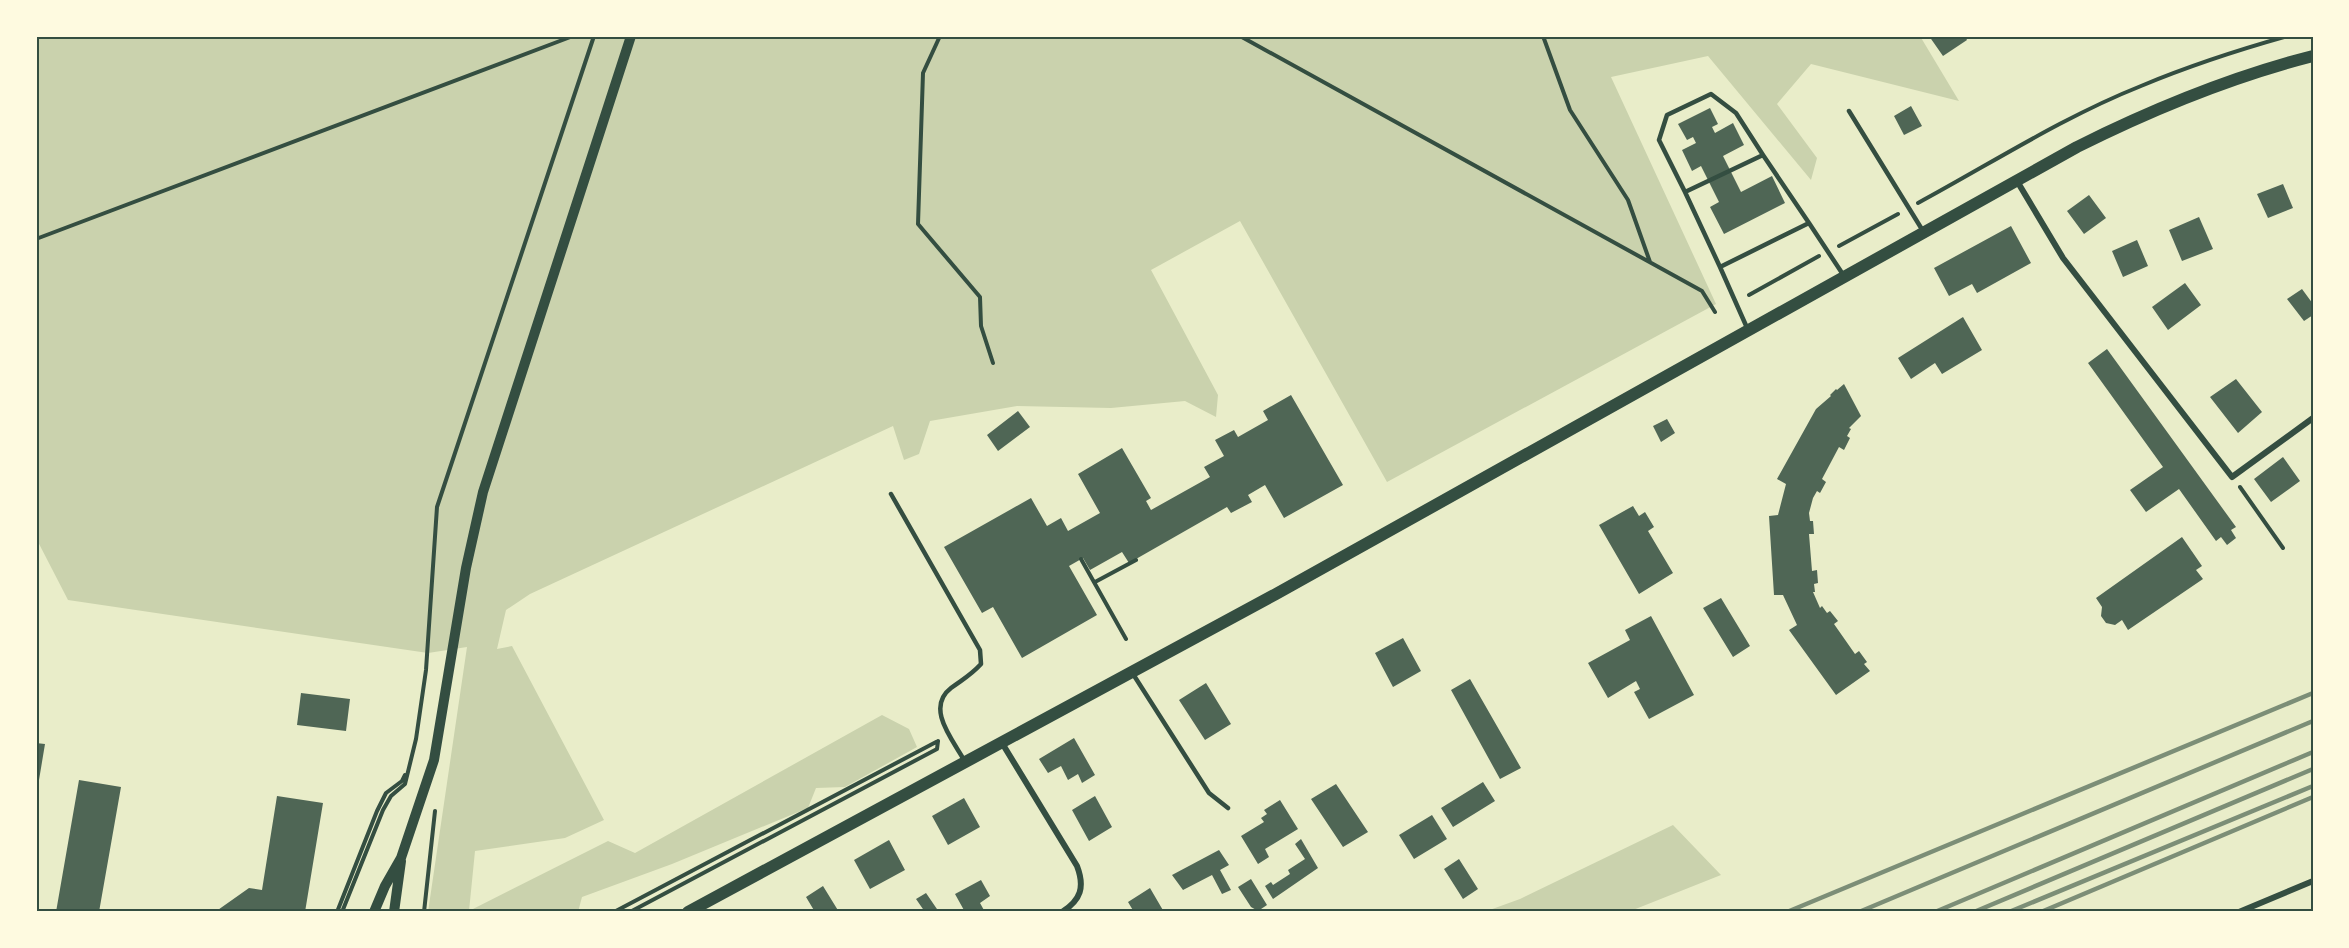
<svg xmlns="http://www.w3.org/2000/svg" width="2349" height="948" viewBox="0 0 2349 948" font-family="Cabin,sans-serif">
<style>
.green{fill:#cad2ad}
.building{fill:#4f6655}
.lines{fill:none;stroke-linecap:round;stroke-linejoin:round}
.path{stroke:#344e41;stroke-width:4}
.service{stroke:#344e41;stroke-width:4.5}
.minor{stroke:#344e41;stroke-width:6}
.tertiary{stroke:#344e41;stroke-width:10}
.secondary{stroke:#344e41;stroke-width:12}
.rail{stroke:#7c8e77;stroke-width:4.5}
.neatline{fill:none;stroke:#344e41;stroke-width:2}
</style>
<rect width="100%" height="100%" fill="#e9edc9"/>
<path class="green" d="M 36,36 L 1920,36 L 1959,101 L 1811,64 L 1777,104 L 1817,158 L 1811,180 L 1708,56 L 1611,77 L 1716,304 L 1387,482 L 1240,221 L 1151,270 L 1218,395 L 1216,417 L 1185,401 L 1111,408 L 1017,406 L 930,421 L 919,454 L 904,460 L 893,426 L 530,594 L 506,610 L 497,649 L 512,646 L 604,820 L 565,838 L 475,851 L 469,911 L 608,841 L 635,853 L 882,715 L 909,729 L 917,747 L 845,787 L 816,788 L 808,808 L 672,864 L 582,897 L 578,912 L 428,912 L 467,647 L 428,653 L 68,600 L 36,538 Z
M 1673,825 L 1721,875 L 1628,912 L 1484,912 L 1520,899 Z"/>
<path class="building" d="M 1929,36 L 1965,36 L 1967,40 L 1943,56 Z
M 1911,106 L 1922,126 L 1904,135 L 1894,116 Z
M 1710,108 L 1718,124 L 1712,127 L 1715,133 L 1733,123 L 1744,145 L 1723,156 L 1741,192 L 1772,176 L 1785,203 L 1724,234 L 1710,207 L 1719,202 L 1701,166 L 1692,171 L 1682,150 L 1696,143 L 1693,137 L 1687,140 L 1678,124 Z
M 2283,184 L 2293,208 L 2268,218 L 2257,194 Z
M 2089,195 L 2106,218 L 2084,234 L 2067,211 Z
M 2199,217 L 2213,249 L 2182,261 L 2169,230 Z
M 2011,226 L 2031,263 L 1977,293 L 1972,284 L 1949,296 L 1934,268 Z
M 2137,240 L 2148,266 L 2123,277 L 2112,251 Z
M 2185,283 L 2201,305 L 2168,330 L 2152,307 Z
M 2302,289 L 2313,304 L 2313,315 L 2304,321 L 2287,299 Z
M 1963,317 L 1982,350 L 1942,374 L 1935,363 L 1911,379 L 1898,358 Z
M 2107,349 L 2236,527 L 2231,530 L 2236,538 L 2227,545 L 2221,537 L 2216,541 L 2179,489 L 2146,512 L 2130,490 L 2163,467 L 2088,363 Z
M 2236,379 L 2262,412 L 2238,433 L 2210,397 Z
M 1844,384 L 1861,416 L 1849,428 L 1851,429 L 1847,436 L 1850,438 L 1844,450 L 1839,447 L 1822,479 L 1826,482 L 1820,493 L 1817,491 L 1813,498 L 1809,513 L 1810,521 L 1813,521 L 1814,534 L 1809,534 L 1812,571 L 1817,570 L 1818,583 L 1814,584 L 1815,592 L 1813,592 L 1820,608 L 1822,606 L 1827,613 L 1830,611 L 1838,621 L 1834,624 L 1855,654 L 1859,651 L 1867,662 L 1864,664 L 1870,671 L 1836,695 L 1789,630 L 1797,625 L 1783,595 L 1774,595 L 1769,516 L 1778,515 L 1786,484 L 1777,479 L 1816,409 L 1831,396 L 1830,395 L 1836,389 L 1837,390 Z
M 1291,395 L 1343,485 L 1284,518 L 1265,485 L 1248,495 L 1252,502 L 1231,513 L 1227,507 L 1129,563 L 1122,552 L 1090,570 L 1083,558 L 1069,566 L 1097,615 L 1022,658 L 993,607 L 982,613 L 944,547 L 1031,498 L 1047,526 L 1061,518 L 1068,531 L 1100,513 L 1078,474 L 1122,448 L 1151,498 L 1146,501 L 1151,510 L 1210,477 L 1204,467 L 1224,456 L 1215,440 L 1234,430 L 1238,437 L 1268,420 L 1263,411 Z
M 1018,411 L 1030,427 L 998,451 L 987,435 Z
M 1667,419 L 1675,433 L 1661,442 L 1653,426 Z
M 2283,457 L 2300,481 L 2271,502 L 2254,479 Z
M 1633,506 L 1639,516 L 1645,512 L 1654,527 L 1648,531 L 1673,573 L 1639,594 L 1599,525 Z
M 2182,537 L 2202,566 L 2196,570 L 2203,579 L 2128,630 L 2122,620 L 2115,625 L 2106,623 L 2101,616 L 2102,607 L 2096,598 Z
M 1721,598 L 1750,646 L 1733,657 L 1703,608 Z
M 1651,616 L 1694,695 L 1649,719 L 1634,692 L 1640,689 L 1636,681 L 1608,698 L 1588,663 L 1630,640 L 1625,630 Z
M 1403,638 L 1421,671 L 1393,687 L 1375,653 Z
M 1470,679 L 1521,768 L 1500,779 L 1451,690 Z
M 1206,683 L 1231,724 L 1205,740 L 1179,700 Z
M 301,693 L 350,699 L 346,731 L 297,725 Z
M 1074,738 L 1095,775 L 1082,783 L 1078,774 L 1068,780 L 1061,766 L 1048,773 L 1039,759 Z
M 36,743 L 45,744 L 37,792 L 36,792 Z
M 79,780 L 121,787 L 99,912 L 56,912 Z
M 1483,782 L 1495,801 L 1453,827 L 1441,808 Z
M 1336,784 L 1368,832 L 1343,847 L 1311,799 Z
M 277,796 L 323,803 L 305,912 L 215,912 L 249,888 L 262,890 Z
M 1095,796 L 1112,827 L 1089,841 L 1072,810 Z
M 964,798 L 980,827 L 948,845 L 932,816 Z
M 1280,800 L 1298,829 L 1265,849 L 1269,857 L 1258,864 L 1241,836 L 1264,822 L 1261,818 L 1267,814 L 1264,810 Z
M 1432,815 L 1447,839 L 1414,859 L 1399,835 Z
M 1301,839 L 1318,868 L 1273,899 L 1265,886 L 1271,882 L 1273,885 L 1290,874 L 1288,870 L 1305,859 L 1295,844 Z
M 889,840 L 905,870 L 870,889 L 854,860 Z
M 1219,850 L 1229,865 L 1220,870 L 1231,890 L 1222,894 L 1212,875 L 1183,890 L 1172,875 Z
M 1459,859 L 1478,889 L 1463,899 L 1444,869 Z
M 1251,879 L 1267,905 L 1258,911 L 1251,907 L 1238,887 Z
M 981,880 L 990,896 L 980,903 L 985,912 L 965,912 L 955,894 Z
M 823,886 L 839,912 L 815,912 L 806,897 Z
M 1150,888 L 1164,912 L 1134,912 L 1128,902 Z
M 926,893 L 939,912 L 925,912 L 916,899 Z"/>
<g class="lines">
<path class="path" d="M 940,36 L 923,73 L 918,224 L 980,297 L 981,326 L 993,363
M 1240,36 L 1702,291 L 1715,312
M 1543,36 L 1570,110 L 1628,200 L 1650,262
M 1918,203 C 1992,163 2063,117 2141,86 C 2189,66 2238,50 2288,36
M 36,239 L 573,36
M 1839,246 L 1898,214
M 1749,295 L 1819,256
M 2240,487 L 2283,548
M 1081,559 L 1126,639
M 1095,582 L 1136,560
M 337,912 L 377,811 L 386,793 L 402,781 L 405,775
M 342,912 L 383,810 L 391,796 L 405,784 L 416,739 L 426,670 L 437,507 L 594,36
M 424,912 L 435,811
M 614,912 L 938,741
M 630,912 L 937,749 L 938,741"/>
<path class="service" d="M 1849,111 L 1923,231
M 1685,192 L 1659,140 L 1667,115 L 1711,94 L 1736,113 L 1763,155
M 1720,267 L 1685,192 L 1763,155 L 1809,223
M 1748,330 L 1720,267 L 1809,223 L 1844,276
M 891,494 L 980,650 L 981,664 C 970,676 963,679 951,688 C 925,708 953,740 964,760
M 1133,674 L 1209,793 L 1228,808"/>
<path class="minor" d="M 2017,181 L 2063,258 L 2232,477 L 2313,418
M 1002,743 L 1077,866 C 1085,887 1081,900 1062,912
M 2239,912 L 2313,881"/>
<path class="tertiary" d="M 374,912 L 385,886 L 401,858 L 434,760 L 466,568 L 483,492 L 631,36
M 394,912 L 401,861"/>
<path class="secondary" d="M 688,912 L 1276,594 L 2077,147 C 2153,109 2231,77 2313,56"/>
<path class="rail" d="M 1787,912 L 2313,693
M 1859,912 L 2313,721
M 1935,912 L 2313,752
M 1974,912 L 2313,769
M 2009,912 L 2313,786
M 2041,912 L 2313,797"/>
</g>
<rect width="2349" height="948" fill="none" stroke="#fefae0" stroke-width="75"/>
<rect x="38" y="38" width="2274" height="872" class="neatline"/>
</svg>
